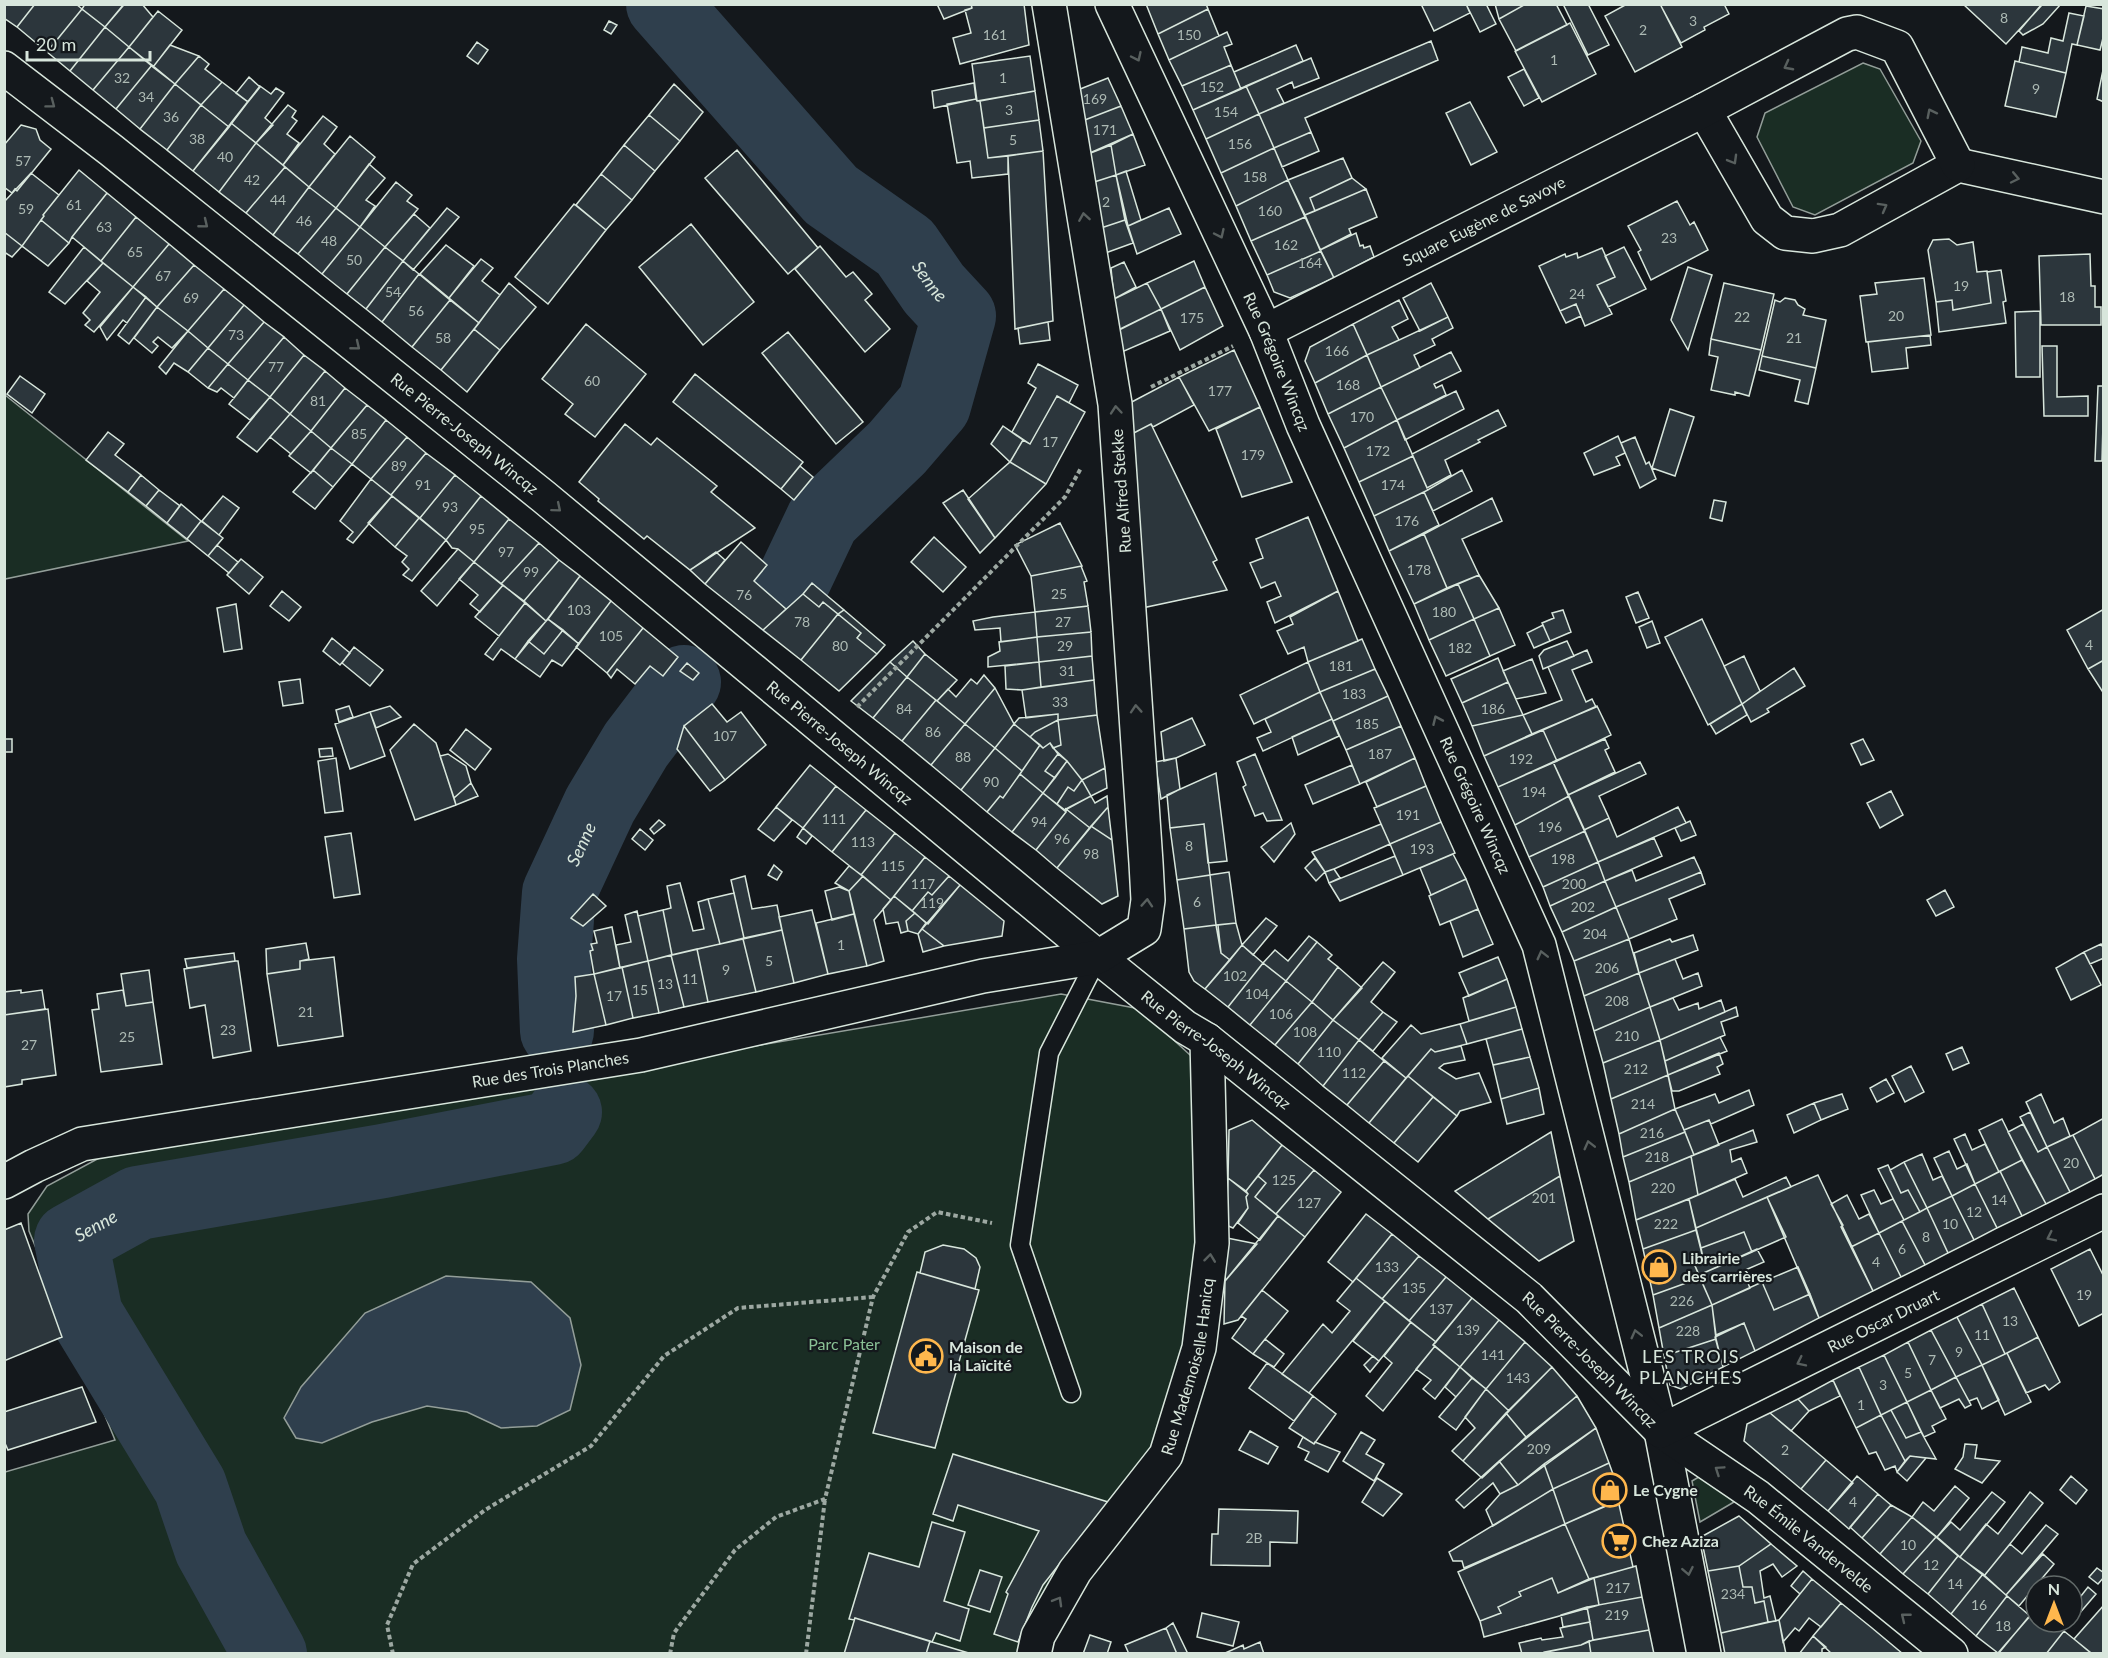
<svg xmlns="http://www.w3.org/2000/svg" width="2108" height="1658" viewBox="0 0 2108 1658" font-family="Lato,sans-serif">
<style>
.green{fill:#1a2d24;stroke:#939e99;stroke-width:1.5}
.water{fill:#2f3f4d;stroke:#939e99;stroke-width:1.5}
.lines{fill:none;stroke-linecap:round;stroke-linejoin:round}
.river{stroke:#2f3f4d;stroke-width:74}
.building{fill:#2c363c;stroke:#d8e6dc;stroke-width:1.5}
.lane-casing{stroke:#d8e6dc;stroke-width:21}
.street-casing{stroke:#d8e6dc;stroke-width:36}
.path{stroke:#9da8a2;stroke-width:4;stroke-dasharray:4.5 3;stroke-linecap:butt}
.lane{stroke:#14181c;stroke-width:18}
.street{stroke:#14181c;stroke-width:33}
.oneway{stroke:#59605f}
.labels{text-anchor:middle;stroke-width:4.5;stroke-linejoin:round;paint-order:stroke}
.number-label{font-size:14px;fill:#adbab4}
.street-label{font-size:16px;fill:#d8e6dc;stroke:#14181c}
.poi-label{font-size:16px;font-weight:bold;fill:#d8e6dc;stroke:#14181c;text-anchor:start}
.park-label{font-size:16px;fill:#8ac095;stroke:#14181c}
.water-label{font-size:18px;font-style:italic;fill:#d8e6dc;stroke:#14181c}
.neighbourhood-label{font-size:18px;letter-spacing:1.5px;fill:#d8e6dc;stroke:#14181c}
</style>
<rect width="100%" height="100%" fill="#14181c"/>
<path class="green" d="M 1863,63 L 1880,69 L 1921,141 L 1913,163 L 1815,215 L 1793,207 L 1757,137 L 1765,113 Z
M 5,395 L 188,541 L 5,579 Z
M 1061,994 L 1140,1009 L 1202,1066 L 1205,1276 L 1158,1439 L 1024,1653 L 5,1654 L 5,1472 L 115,1440 L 29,1231 L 28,1214 L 47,1186 L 101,1157 Z
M 1704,1474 L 1734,1502 L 1700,1522 L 1692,1481 Z"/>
<path class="water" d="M 446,1276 L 531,1282 L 570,1318 L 581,1365 L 570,1410 L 537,1426 L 501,1428 L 467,1412 L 427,1406 L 372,1422 L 322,1443 L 296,1438 L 284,1418 L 301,1387 L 365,1313 Z"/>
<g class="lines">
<g class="river">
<path id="s1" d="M 663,4 L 831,195 L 905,247 L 934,289 L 959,316 L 934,405 L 897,448 L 823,519 L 784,601"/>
<path id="s2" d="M 557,1031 L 554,959 L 559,893 L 600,805 L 636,745 L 684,682"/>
<path id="s3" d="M 270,1654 L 211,1548 L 190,1486 L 86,1315 L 71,1240 L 138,1203 L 383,1161 L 553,1128 L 565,1112"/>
</g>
</g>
<path class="building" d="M 4,4 L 35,4 L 17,27 L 4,18 Z
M 35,4 L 76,4 L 82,9 L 47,52 L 17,27 Z
M 85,4 L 122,4 L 123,6 L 105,27 L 82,9 Z
M 124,4 L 142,4 L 153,17 L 129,47 L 105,27 Z
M 937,4 L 971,4 L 972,8 L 944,19 Z
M 971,4 L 1024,4 L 1029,45 L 960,64 L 953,38 L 971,33 L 965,10 L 972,8 Z
M 1146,4 L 1206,4 L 1208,9 L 1158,34 Z
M 1421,4 L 1466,4 L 1470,13 L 1434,31 Z
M 1466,4 L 1486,4 L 1496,24 L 1480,32 Z
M 1495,4 L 1526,4 L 1499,19 Z
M 1526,4 L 1556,4 L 1567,25 L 1516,51 L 1499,19 Z
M 1563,4 L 1588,4 L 1609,45 L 1588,55 Z
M 1627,4 L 1660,4 L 1682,47 L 1635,72 L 1605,16 Z
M 1660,4 L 1724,4 L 1729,14 L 1704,27 L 1705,30 L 1681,43 Z
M 1963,4 L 2042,4 L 2042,5 L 2006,44 Z
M 2061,4 L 2043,24 L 2023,35 L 2019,31 L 2042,4 Z
M 2086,6 L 2104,9 L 2104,34 L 2100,50 L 2077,45 Z
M 82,9 L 105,27 L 70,71 L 47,52 Z
M 1208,9 L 1219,36 L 1169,60 L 1158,34 Z
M 158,11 L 182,30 L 153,67 L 129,47 Z
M 2069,13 L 2084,16 L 2077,45 L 2072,44 L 2066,73 L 2019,62 L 2022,47 L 2048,53 L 2051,38 L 2063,41 Z
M 609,21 L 617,25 L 611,34 L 604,30 Z
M 1570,23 L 1596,74 L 1542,102 L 1515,51 Z
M 105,27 L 129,47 L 93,90 L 70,71 Z
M 1227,32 L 1232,44 L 1224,47 L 1231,65 L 1182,86 L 1169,60 Z
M 1431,41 L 1438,60 L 1305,118 L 1311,132 L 1274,148 L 1259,114 Z
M 477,42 L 488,50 L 478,64 L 467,56 Z
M 170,45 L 199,56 L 175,84 L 153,67 Z
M 1296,45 L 1303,61 L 1241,89 L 1234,72 Z
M 129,47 L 152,65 L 116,109 L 93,90 Z
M 199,56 L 209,64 L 205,69 L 222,82 L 201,105 L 175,84 Z
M 1030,56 L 1035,91 L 977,101 L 972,64 Z
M 1311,58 L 1319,78 L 1294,88 L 1292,82 L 1277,89 L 1284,103 L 1259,114 L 1246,86 Z
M 2015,61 L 2066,73 L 2056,117 L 2005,106 Z
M 152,65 L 175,84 L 140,129 L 116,109 Z
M 1231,65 L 1241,89 L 1193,110 L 1182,86 Z
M 1524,69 L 1539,98 L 1524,106 L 1508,77 Z
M 2103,70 L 2104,70 L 2104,102 L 2097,99 Z
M 249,77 L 260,87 L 248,102 L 236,93 Z
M 1108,78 L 1121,106 L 1077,123 L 1070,93 Z
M 222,82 L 248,102 L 229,127 L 201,105 Z
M 974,83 L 976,99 L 934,108 L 932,91 Z
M 175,84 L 201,105 L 167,150 L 140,129 Z
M 674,84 L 703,112 L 680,141 L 649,115 Z
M 260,86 L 271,94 L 276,88 L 284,93 L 265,118 L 273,125 L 256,143 L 231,123 Z
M 1246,86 L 1259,114 L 1206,139 L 1193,110 Z
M 1035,91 L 1039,120 L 984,128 L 980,101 Z
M 976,99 L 977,101 L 980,101 L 988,158 L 1008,156 L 1008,174 L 972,178 L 970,161 L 957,163 L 947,104 Z
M 1470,102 L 1497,152 L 1471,165 L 1446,113 Z
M 201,105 L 229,127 L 193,171 L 167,150 Z
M 288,105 L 296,111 L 292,117 L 297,121 L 287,134 L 299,143 L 283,165 L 256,143 Z
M 1121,106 L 1133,134 L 1083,156 L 1077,123 Z
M 1259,114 L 1274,148 L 1221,173 L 1206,139 Z
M 649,115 L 680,141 L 655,171 L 624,145 Z
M 323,116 L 337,127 L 324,144 L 335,154 L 309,187 L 283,165 Z
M 1039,120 L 1043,151 L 988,158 L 984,128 Z
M 231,123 L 256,143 L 219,192 L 193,171 Z
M 21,125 L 36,129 L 40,140 L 51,149 L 17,191 L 15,189 L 12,193 L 4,187 L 4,145 Z
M 1311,132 L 1319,151 L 1282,167 L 1274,148 Z
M 1133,134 L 1145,165 L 1116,175 L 1111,145 Z
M 350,136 L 375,157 L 336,208 L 309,187 Z
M 256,143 L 285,167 L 246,213 L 219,192 Z
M 624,145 L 655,171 L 632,200 L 601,174 Z
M 1111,145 L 1116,175 L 1088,184 L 1083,156 Z
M 1274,148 L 1288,180 L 1236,206 L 1221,173 Z
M 737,150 L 818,248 L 788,274 L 705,178 Z
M 1043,151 L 1053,321 L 1015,329 L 1008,156 Z
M 1343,158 L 1352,178 L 1310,198 L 1315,211 L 1305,215 L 1288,180 Z
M 369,164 L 385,178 L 366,200 L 375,206 L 360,227 L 336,208 Z
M 285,167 L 309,187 L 273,235 L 246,213 Z
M 79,170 L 107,193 L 72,237 L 69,243 L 41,220 L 44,216 L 43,215 Z
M 1126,171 L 1141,220 L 1128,226 L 1116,175 Z
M 31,173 L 59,195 L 43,215 L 44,216 L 22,246 L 4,232 L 4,202 Z
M 601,174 L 632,200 L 606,230 L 576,205 Z
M 1116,175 L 1125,220 L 1095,230 L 1088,184 Z
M 1352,178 L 1366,189 L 1315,211 L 1310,198 Z
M 1288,180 L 1305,217 L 1251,241 L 1236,206 Z
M 396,182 L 412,195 L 407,201 L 418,209 L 385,247 L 360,227 Z
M 309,187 L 336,208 L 298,254 L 273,235 Z
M 1366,189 L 1377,217 L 1349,229 L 1351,234 L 1320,250 L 1305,215 Z
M 107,193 L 136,217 L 101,261 L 72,237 Z
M 1677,201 L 1690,225 L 1694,222 L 1708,250 L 1651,280 L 1638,252 L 1641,250 L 1628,226 Z
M 574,204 L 606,230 L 548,304 L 515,277 Z
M 336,208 L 360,227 L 322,274 L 298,254 Z
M 447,208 L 459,217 L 413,270 L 403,261 Z
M 1169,208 L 1181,234 L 1137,254 L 1128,226 Z
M 414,214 L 430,228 L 403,261 L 385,247 Z
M 136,217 L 169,244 L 133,287 L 101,261 Z
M 1305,217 L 1321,251 L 1267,275 L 1251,241 Z
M 41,220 L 69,243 L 48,266 L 22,246 Z
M 1125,220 L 1133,243 L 1100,255 L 1095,230 Z
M 691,224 L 754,302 L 703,345 L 639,267 Z
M 360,227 L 385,247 L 347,294 L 322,274 Z
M 4,232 L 22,246 L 12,257 L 4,252 Z
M 1356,233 L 1360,246 L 1363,245 L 1364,248 L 1370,246 L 1374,257 L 1334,278 L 1320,250 Z
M 1949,239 L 1957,245 L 1973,242 L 1977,272 L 1987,271 L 1991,303 L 1953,310 L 1952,300 L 1936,302 L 1928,250 L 1933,240 Z
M 169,244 L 194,265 L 157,307 L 133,287 Z
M 446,245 L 474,266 L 449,298 L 420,274 Z
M 820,246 L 846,277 L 853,272 L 872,294 L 865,300 L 890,329 L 865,352 L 795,269 Z
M 84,247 L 103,263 L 65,304 L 49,292 Z
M 385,247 L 403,261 L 366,309 L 347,294 Z
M 1624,247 L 1646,289 L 1608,307 L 1597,285 L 1615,277 L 1605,256 Z
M 1602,248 L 1615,277 L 1597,285 L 1612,314 L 1585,326 L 1576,304 L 1560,311 L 1539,266 L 1565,254 L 1566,257 L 1577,253 L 1578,258 Z
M 1321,251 L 1334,278 L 1290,298 L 1274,292 L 1267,275 Z
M 2090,254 L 2091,286 L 2095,286 L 2095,307 L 2101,307 L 2101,325 L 2041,325 L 2039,256 Z
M 481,259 L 493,268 L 482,281 L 500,295 L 479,323 L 449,298 Z
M 403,261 L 419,274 L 382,322 L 366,309 Z
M 1194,261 L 1205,287 L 1161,309 L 1147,283 Z
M 1124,262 L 1136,287 L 1114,299 L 1111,268 Z
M 103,263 L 133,287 L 94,332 L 85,325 L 90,320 L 83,313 L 100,292 L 87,281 Z
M 194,265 L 224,289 L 188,331 L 157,307 Z
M 1688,267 L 1712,275 L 1688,350 L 1671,320 Z
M 2001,270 L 2006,301 L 2003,302 L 2006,323 L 1939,332 L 1936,302 L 1952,300 L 1953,310 L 1991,303 L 1987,272 Z
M 419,274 L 450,300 L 412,347 L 382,322 Z
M 1924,278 L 1931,335 L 1866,342 L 1860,296 L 1877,294 L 1875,283 Z
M 509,283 L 536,307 L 500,350 L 474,329 Z
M 1147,283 L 1161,309 L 1119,330 L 1114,299 Z
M 1431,283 L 1448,317 L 1420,331 L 1403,298 Z
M 1724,283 L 1774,294 L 1761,350 L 1711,339 Z
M 133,287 L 146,297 L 127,323 L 123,320 L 107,340 L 100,327 Z
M 1205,287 L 1223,326 L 1180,350 L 1161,309 Z
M 224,289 L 244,305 L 208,348 L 188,331 Z
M 146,297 L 157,307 L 129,344 L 118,335 Z
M 1785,298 L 1795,300 L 1798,305 L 1805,309 L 1803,315 L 1826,320 L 1816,368 L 1762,356 L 1775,300 L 1780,302 Z
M 450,300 L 479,323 L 441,370 L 412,347 Z
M 1399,300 L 1408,319 L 1392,327 L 1399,340 L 1367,355 L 1353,324 Z
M 1576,304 L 1581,316 L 1566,323 L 1560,311 Z
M 244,305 L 264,322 L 228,364 L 208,348 Z
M 157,307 L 188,331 L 172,348 L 158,337 L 153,342 L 158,346 L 152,353 L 134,338 Z
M 1161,309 L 1170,331 L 1115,355 L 1112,333 Z
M 2040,311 L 2040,377 L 2016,377 L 2015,312 Z
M 1448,317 L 1453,328 L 1432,339 L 1435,345 L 1414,355 L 1420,368 L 1381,387 L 1367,355 Z
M 264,322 L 284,337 L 248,380 L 228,364 Z
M 1048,322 L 1050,340 L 1020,344 L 1018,328 Z
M 586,324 L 646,374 L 595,437 L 565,414 L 573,404 L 542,379 Z
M 1353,324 L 1367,355 L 1315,383 L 1305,361 L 1310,347 Z
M 474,329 L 500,350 L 467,392 L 441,370 Z
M 188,331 L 208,348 L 188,372 L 174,363 L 166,374 L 159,367 Z
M 788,332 L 863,422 L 836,444 L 762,353 Z
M 1930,335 L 1931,345 L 1906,348 L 1908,368 L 1872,372 L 1868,342 Z
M 284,337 L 304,355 L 270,397 L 248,380 Z
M 1711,339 L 1761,350 L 1749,396 L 1735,392 L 1735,395 L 1711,390 L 1718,357 L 1709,355 Z
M 2042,346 L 2057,346 L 2057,397 L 2088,396 L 2088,416 L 2044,416 Z
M 208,348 L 228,364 L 208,388 L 188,372 Z
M 1234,350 L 1260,407 L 1209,431 L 1179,377 Z
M 1451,352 L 1461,371 L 1434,384 L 1436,388 L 1442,385 L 1446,395 L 1397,420 L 1381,387 Z
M 304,355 L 325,371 L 290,414 L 270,397 Z
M 1367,355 L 1381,387 L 1328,414 L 1315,383 Z
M 1762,356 L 1816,368 L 1808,404 L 1795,401 L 1800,380 L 1759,370 Z
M 228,364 L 248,380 L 234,398 L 221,388 L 217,392 L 208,388 Z
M 1038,364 L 1078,385 L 1069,403 L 1057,396 L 1030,444 L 1012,432 L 1036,388 L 1028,383 Z
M 325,371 L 345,388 L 311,431 L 290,414 Z
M 695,374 L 803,462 L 781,489 L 673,402 Z
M 20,376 L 45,394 L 32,413 L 7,394 Z
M 1179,377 L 1194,405 L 1153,427 L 1151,424 L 1128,436 L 1126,405 Z
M 248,380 L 270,397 L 250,420 L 229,404 Z
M 2098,386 L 2104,386 L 2102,461 L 2095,461 Z
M 1381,387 L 1397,420 L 1344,448 L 1328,414 Z
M 345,388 L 367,405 L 331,448 L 311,431 Z
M 1456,391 L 1464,409 L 1405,440 L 1397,420 Z
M 1057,396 L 1085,412 L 1046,484 L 1010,462 L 1023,440 L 1030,444 Z
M 270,397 L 290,414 L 257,452 L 237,437 Z
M 367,405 L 386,420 L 352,464 L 331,448 Z
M 1260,407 L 1292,482 L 1242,497 L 1216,429 Z
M 1670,409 L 1694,417 L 1675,476 L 1652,468 Z
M 1498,410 L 1506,426 L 1478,440 L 1480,442 L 1445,460 L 1451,475 L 1427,488 L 1412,454 Z
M 290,414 L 311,431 L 291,454 L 270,437 Z
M 386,420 L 407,437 L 371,479 L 352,464 Z
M 1397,420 L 1413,456 L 1359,482 L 1344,448 Z
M 625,424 L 651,445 L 657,438 L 717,486 L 711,492 L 755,528 L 690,570 L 647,536 L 644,539 L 598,501 L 599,499 L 579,482 Z
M 1151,424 L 1217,560 L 1213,562 L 1227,590 L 1142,608 L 1128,436 Z
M 1003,426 L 1023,440 L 1010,462 L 991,444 Z
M 311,431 L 331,448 L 311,473 L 289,456 Z
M 108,432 L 124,444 L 115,455 L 141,475 L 128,492 L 86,460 Z
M 1618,436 L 1625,453 L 1616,457 L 1620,465 L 1594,475 L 1584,453 Z
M 407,437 L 426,453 L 391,495 L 371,479 Z
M 1635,437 L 1646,464 L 1649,462 L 1656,479 L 1640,488 L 1621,443 Z
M 331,448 L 352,464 L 333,487 L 313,470 Z
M 426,453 L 455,475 L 420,518 L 391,495 Z
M 1413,456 L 1428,490 L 1374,516 L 1359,482 Z
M 1010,462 L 1046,484 L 995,538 L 968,499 Z
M 800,466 L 813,477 L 794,500 L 781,489 Z
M 313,470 L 333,487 L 315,509 L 293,492 Z
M 1462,470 L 1472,491 L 1433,511 L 1424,492 Z
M 141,475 L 159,490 L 146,506 L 128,492 Z
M 455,475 L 481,496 L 446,540 L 420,518 Z
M 371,479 L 392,496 L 353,543 L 347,539 L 353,532 L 340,521 Z
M 159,490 L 180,506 L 167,523 L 146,506 Z
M 963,490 L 995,538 L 980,553 L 943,503 Z
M 1424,492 L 1439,525 L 1389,551 L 1374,516 Z
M 223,496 L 239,508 L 219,535 L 202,521 Z
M 392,496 L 419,518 L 395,547 L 368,523 Z
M 481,496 L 509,519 L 474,562 L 458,549 L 452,548 L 446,540 Z
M 1492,498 L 1502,521 L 1462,539 L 1479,575 L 1447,588 L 1424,534 Z
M 1714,500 L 1726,502 L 1722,521 L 1710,518 Z
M 181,504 L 201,521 L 187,539 L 167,523 Z
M 1308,517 L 1338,591 L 1275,623 L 1267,602 L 1281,596 L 1275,582 L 1261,588 L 1250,563 L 1263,558 L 1256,539 Z
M 419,518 L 446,540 L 412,581 L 403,575 L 409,569 L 402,562 L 407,556 L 395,547 Z
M 509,519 L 539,543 L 501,584 L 474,562 Z
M 201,521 L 223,538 L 208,556 L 187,539 Z
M 1060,523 L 1082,566 L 1031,576 L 1015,545 Z
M 1424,534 L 1447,588 L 1414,604 L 1389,551 Z
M 934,537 L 966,567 L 943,592 L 911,562 Z
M 741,542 L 767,565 L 754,581 L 786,609 L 763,630 L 705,584 Z
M 539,543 L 559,560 L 524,601 L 501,584 Z
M 217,545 L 238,562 L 229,573 L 208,556 Z
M 458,549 L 474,562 L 437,606 L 421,591 Z
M 716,552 L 725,560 L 705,584 L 690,570 Z
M 241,559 L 263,577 L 249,594 L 227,575 Z
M 559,560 L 580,576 L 546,621 L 524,601 Z
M 474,562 L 503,585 L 480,612 L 470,604 L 478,595 L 459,579 Z
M 1081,566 L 1087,581 L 1084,582 L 1088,606 L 1035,612 L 1031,576 Z
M 1479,575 L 1499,608 L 1474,619 L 1458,584 Z
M 580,576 L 611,601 L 579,644 L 548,619 Z
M 812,583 L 831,599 L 844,610 L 838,614 L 823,602 L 819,607 L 803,594 Z
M 1458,584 L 1474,619 L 1429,640 L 1414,604 Z
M 503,585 L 525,603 L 499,636 L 475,617 Z
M 282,591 L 301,607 L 289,621 L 270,606 Z
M 1338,591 L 1358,641 L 1308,662 L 1304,647 L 1288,654 L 1277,631 L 1293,624 L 1290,617 Z
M 1638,592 L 1649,618 L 1636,623 L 1626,597 Z
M 803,594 L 819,607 L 823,602 L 838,614 L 801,660 L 763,630 Z
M 611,601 L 643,628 L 607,673 L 576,647 Z
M 525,603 L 546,621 L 515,659 L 501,649 L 493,660 L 485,654 Z
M 236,604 L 242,649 L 224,652 L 217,608 Z
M 1088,606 L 1091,632 L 1037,637 L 1035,612 Z
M 1499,608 L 1515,645 L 1490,656 L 1474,619 Z
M 2104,609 L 2104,660 L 2088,669 L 2067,630 Z
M 844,610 L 885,645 L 877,654 L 857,638 L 861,633 L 838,614 Z
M 1563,610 L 1571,632 L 1550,641 L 1542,623 L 1554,618 L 1552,613 Z
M 1035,612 L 1037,637 L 1001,642 L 1000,628 L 975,630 L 973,621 L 993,617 Z
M 838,614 L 861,633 L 857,638 L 877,654 L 839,691 L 801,660 Z
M 548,619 L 563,630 L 544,654 L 528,641 Z
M 1474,619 L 1490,656 L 1446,676 L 1429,640 Z
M 1702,619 L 1742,704 L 1708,725 L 1665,637 Z
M 1652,621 L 1660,643 L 1647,648 L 1639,627 Z
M 1543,625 L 1550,641 L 1534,648 L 1527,633 Z
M 643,628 L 678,657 L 663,676 L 650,666 L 635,684 L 617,669 L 611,678 L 607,673 Z
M 563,630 L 579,644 L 562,666 L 552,660 L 540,677 L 515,659 L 528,641 L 544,654 Z
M 1091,632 L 1092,656 L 1039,662 L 1037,637 Z
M 1037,637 L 1039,662 L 988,667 L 988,657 L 1000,651 L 999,642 Z
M 332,638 L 350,653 L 340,665 L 323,651 Z
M 1362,639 L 1375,669 L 1320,692 L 1308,662 Z
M 913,641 L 925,654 L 907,677 L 890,662 Z
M 1567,641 L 1574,656 L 1543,669 L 1539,656 L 1544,650 Z
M 354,647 L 383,670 L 370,686 L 342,663 Z
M 1587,650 L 1592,662 L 1572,670 L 1586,702 L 1592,699 L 1596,707 L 1532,734 L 1523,715 L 1562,700 L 1548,667 Z
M 925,654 L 957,680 L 937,701 L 907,677 Z
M 1092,656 L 1094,680 L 1041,687 L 1039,662 Z
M 1744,656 L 1760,691 L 1742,704 L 1724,666 Z
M 1498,658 L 1508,682 L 1462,703 L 1451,679 Z
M 1532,659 L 1546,693 L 1516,699 L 1503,671 Z
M 2104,660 L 2104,694 L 2088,669 Z
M 890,662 L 907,677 L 873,718 L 851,701 Z
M 1039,662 L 1041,687 L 1022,690 L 1006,689 L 1005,666 Z
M 1308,662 L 1320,692 L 1254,724 L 1240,695 Z
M 687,663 L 699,673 L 693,680 L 680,671 Z
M 1794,668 L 1805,686 L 1767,709 L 1769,712 L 1751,722 L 1742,704 Z
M 1375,669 L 1388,696 L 1333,721 L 1320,692 Z
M 984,675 L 995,688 L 965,724 L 937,701 L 948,689 L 956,697 L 971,679 L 977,684 Z
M 907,677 L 936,700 L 902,741 L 873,718 Z
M 300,679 L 303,703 L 283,706 L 279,682 Z
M 1094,680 L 1097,715 L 1058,720 L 1058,714 L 1026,718 L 1022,690 Z
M 1508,682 L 1523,715 L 1472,726 L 1462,703 Z
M 995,688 L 1014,724 L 995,748 L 965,724 Z
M 1320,692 L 1332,719 L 1263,751 L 1257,738 L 1271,732 L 1265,719 Z
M 1388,696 L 1401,726 L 1346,750 L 1333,721 Z
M 936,700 L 965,724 L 931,765 L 902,741 Z
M 712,704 L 727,722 L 741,712 L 766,745 L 725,780 L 684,726 Z
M 1742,704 L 1747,715 L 1716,734 L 1710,724 Z
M 349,706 L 353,717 L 339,722 L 336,710 Z
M 390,706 L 401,717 L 376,728 L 370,712 Z
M 1597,706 L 1611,735 L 1557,761 L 1543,730 Z
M 370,712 L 385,756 L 350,769 L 335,724 Z
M 1058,714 L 1058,720 L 1035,732 L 1030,737 L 1014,724 L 1019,718 Z
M 1097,715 L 1105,768 L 1082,780 L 1067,761 L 1053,748 L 1061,745 L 1058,720 Z
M 1523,715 L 1532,734 L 1484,756 L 1472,726 Z
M 1192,718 L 1205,745 L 1176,758 L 1164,761 L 1161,732 Z
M 1332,719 L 1339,736 L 1298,755 L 1292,737 Z
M 1058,720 L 1061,745 L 1053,748 L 1050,743 L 1043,748 L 1030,737 L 1035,732 Z
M 414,724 L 436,743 L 456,805 L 415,820 L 390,750 Z
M 965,724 L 995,748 L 961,790 L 931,765 Z
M 1014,724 L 1040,745 L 1022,771 L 995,748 Z
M 684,726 L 725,780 L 710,791 L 677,749 Z
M 1401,726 L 1415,758 L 1360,784 L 1346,750 Z
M 466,729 L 491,749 L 475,770 L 450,750 Z
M 1543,730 L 1557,761 L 1498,787 L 1484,756 Z
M 4,739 L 12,739 L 12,752 L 4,752 Z
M 1605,739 L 1609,748 L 1605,750 L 1615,772 L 1568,795 L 1553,762 Z
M 1863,739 L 1874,760 L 1861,765 L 1851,744 Z
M 1050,743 L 1058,754 L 1045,771 L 1055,778 L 1043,793 L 1020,774 L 1040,745 L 1043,748 Z
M 332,748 L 333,756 L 320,757 L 319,749 Z
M 995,748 L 1022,771 L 1003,798 L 1000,796 L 987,812 L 961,790 Z
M 448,754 L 466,766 L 471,783 L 454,798 L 440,756 Z
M 1058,754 L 1067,761 L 1055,778 L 1045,771 Z
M 1255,754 L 1282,820 L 1267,821 L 1263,813 L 1255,816 L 1243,787 L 1246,785 L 1237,762 Z
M 336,758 L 343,811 L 325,813 L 318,761 Z
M 1176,758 L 1180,789 L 1161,799 L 1155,762 Z
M 1415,758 L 1426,786 L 1377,807 L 1366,782 Z
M 1067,761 L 1082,780 L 1074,791 L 1068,787 L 1057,804 L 1043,793 Z
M 1553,762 L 1569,796 L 1515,825 L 1498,787 Z
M 1640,762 L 1646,774 L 1599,796 L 1609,818 L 1584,830 L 1568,795 Z
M 810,765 L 836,786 L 803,828 L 776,807 Z
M 1352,765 L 1360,784 L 1313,804 L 1305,785 Z
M 1105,768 L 1107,788 L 1091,796 L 1082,780 Z
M 1216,773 L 1227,861 L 1208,863 L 1204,824 L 1170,828 L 1167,795 Z
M 1020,774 L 1043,793 L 1012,832 L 987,812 L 1000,796 L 1003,798 Z
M 1082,780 L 1091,796 L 1065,810 L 1057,804 L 1068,787 L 1074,791 Z
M 471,783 L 478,796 L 456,805 L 454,798 Z
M 836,786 L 866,810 L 832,852 L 803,828 Z
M 1426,786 L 1441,822 L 1390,844 L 1374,808 Z
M 1891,791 L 1903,815 L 1880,828 L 1867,803 Z
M 1043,793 L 1066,812 L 1036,850 L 1012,832 Z
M 1091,796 L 1095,803 L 1107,796 L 1108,807 L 1090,828 L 1066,809 Z
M 1569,796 L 1585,831 L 1529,857 L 1515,825 Z
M 776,807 L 792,820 L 774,841 L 758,829 Z
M 1108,807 L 1112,840 L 1091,826 Z
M 1678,807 L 1686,823 L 1598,862 L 1584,830 L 1609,818 L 1617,837 Z
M 1066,809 L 1090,828 L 1057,868 L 1036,850 L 1066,812 Z
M 866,810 L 895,833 L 861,875 L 832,852 Z
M 659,820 L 665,825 L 654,834 L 650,829 Z
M 1690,821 L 1696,835 L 1681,841 L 1675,828 Z
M 1441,822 L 1455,853 L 1403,875 L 1390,844 Z
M 1291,823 L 1295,834 L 1274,862 L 1261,847 Z
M 1204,824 L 1210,875 L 1177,880 L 1170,828 Z
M 1381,824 L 1390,844 L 1334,869 L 1325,872 L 1312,852 Z
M 1091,826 L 1112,840 L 1118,896 L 1102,904 L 1057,868 Z
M 803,828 L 812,836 L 806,844 L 797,837 Z
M 640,829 L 653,840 L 645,850 L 632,839 Z
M 1585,831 L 1598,862 L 1543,887 L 1529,857 Z
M 351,833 L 360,894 L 334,898 L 325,837 Z
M 895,833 L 925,857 L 891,900 L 861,875 Z
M 1654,838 L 1662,856 L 1605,881 L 1598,862 Z
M 1453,854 L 1466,879 L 1431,895 L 1420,868 Z
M 1395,856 L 1403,875 L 1340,901 L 1329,883 Z
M 925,857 L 949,876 L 932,895 L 928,892 L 912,911 L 894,896 Z
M 1694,857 L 1701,872 L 1616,907 L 1605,881 L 1632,870 L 1636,881 Z
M 1315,858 L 1325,872 L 1316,881 L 1305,868 Z
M 1598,862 L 1605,881 L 1550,906 L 1543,887 Z
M 774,865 L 782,872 L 777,880 L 768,875 Z
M 849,866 L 863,876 L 849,891 L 835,883 Z
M 1334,869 L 1340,878 L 1329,883 L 1325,872 Z
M 1229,872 L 1236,923 L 1216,925 L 1210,875 Z
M 1701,872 L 1705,884 L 1669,899 L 1677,919 L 1629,939 L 1616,907 Z
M 1210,875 L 1216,925 L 1184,929 L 1177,880 Z
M 745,876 L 752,909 L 777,905 L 782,930 L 744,938 L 731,880 Z
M 863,876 L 891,900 L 874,920 L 884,961 L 867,966 L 849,891 Z
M 949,876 L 960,885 L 928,924 L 912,911 L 928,892 L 932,895 Z
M 1466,879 L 1478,909 L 1440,925 L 1429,896 Z
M 1605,881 L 1616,907 L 1562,932 L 1550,906 Z
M 680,883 L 693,931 L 704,929 L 698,902 L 708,899 L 720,944 L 672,955 L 663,910 L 671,908 L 667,886 Z
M 960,885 L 1004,921 L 1002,936 L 944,946 L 922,929 Z
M 839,887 L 849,891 L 854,914 L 832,920 L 825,891 Z
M 1945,890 L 1954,907 L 1936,916 L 1927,900 Z
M 734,893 L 744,938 L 720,944 L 708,899 Z
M 593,894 L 606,906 L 583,926 L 571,918 Z
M 894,896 L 915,913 L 906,921 L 908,931 L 901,933 L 898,922 L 886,924 L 883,909 Z
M 1616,907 L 1629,939 L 1574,961 L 1562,932 Z
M 1478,909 L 1493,944 L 1463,957 L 1450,921 Z
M 663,910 L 672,955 L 648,961 L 638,916 Z
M 812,910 L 828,974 L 794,983 L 779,917 Z
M 637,911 L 648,961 L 620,968 L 616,945 L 631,942 L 625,915 Z
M 915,913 L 926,923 L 918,934 L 908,931 L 906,921 Z
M 854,914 L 867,966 L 828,974 L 816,923 Z
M 1266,918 L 1277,926 L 1253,955 L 1242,945 Z
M 1236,923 L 1242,945 L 1230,960 L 1221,953 L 1218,925 Z
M 1216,925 L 1221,953 L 1230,960 L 1205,989 L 1194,981 L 1189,972 L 1184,929 Z
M 612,927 L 620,968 L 594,974 L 590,951 L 593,950 L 591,944 L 597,943 L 594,931 Z
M 922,929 L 944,946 L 923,952 L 918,934 Z
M 782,930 L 794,983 L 756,992 L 743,939 Z
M 1693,935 L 1698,950 L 1639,973 L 1634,953 L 1670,939 L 1672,942 Z
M 1309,936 L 1317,942 L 1286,981 L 1263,963 L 1275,950 L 1288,961 Z
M 743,939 L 756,992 L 708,1002 L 697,949 Z
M 1629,939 L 1639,973 L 1584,996 L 1574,961 Z
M 1317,942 L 1332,955 L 1328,959 L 1338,967 L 1312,1002 L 1286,981 Z
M 306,943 L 309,959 L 300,961 L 300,969 L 267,974 L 266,949 Z
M 2101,944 L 2104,949 L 2104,958 L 2090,964 L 2084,952 Z
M 1242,945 L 1263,963 L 1228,1007 L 1205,989 Z
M 697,949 L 708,1002 L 684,1007 L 671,955 Z
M 2084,952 L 2101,985 L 2071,1000 L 2056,968 Z
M 234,953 L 235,961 L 187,968 L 185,959 Z
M 671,955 L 684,1007 L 659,1013 L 648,961 Z
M 334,957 L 343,1036 L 278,1046 L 267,974 L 300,969 L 300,961 Z
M 1498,957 L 1507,979 L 1469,996 L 1459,973 Z
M 1675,959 L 1683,979 L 1698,973 L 1702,986 L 1650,1007 L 1639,973 Z
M 235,961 L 238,961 L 251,1051 L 213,1058 L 205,1005 L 190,1008 L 184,969 Z
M 648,961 L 659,1013 L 633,1018 L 622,967 Z
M 1383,962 L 1395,972 L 1371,1002 L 1383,1012 L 1359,1040 L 1333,1020 Z
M 1263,963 L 1286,981 L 1250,1025 L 1228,1007 Z
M 622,967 L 633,1018 L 606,1025 L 594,974 Z
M 1338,967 L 1362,988 L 1333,1020 L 1312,1002 Z
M 149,970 L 153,1002 L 126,1006 L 121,974 Z
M 1639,973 L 1650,1007 L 1594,1031 L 1584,996 Z
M 594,974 L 606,1025 L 573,1032 L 576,996 L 575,977 Z
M 1507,979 L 1516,1007 L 1469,1021 L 1463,998 Z
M 1286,981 L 1312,1002 L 1275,1045 L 1250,1025 Z
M 21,990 L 21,993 L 42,990 L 45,1009 L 4,1015 L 4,992 Z
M 123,990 L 126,1006 L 153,1002 L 162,1064 L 101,1072 L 92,1010 L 99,1009 L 97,994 Z
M 1673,998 L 1679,1010 L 1698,1003 L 1699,1009 L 1721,1000 L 1725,1012 L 1660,1040 L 1650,1007 Z
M 1312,1002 L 1333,1020 L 1298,1064 L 1275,1045 Z
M 1516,1007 L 1522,1029 L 1467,1044 L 1460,1024 Z
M 1650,1007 L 1660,1040 L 1603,1063 L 1594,1031 Z
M 1736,1007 L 1738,1016 L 1721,1022 L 1725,1035 L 1665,1061 L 1660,1040 Z
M 48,1009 L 56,1075 L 22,1080 L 22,1084 L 4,1087 L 4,1015 Z
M 1383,1012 L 1397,1022 L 1373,1051 L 1359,1040 Z
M 1333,1020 L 1359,1040 L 1323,1086 L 1298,1064 Z
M 1460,1024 L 1467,1044 L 1435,1052 L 1431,1049 L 1406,1078 L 1382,1058 L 1411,1025 L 1421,1034 Z
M 1522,1029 L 1530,1057 L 1493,1065 L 1486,1039 Z
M 1720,1037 L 1727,1051 L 1668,1075 L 1665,1061 Z
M 1359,1040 L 1384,1061 L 1347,1105 L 1323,1086 Z
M 1660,1040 L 1668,1075 L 1611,1099 L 1603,1063 Z
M 1461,1046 L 1465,1060 L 1444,1064 L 1439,1068 L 1456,1079 L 1479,1073 L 1491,1102 L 1460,1111 L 1457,1116 L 1408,1076 L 1431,1049 L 1435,1052 Z
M 1962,1047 L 1969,1063 L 1953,1070 L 1946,1054 Z
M 1719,1053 L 1723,1064 L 1717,1067 L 1720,1074 L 1679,1091 L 1672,1091 L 1668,1075 Z
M 1530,1057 L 1539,1088 L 1501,1099 L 1493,1065 Z
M 1384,1061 L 1406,1078 L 1369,1123 L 1347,1105 Z
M 1911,1066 L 1924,1092 L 1905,1102 L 1892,1076 Z
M 1668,1075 L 1675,1109 L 1619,1134 L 1611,1099 Z
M 1408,1076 L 1433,1097 L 1394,1143 L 1369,1123 Z
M 1886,1079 L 1894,1093 L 1877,1102 L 1870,1088 Z
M 1539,1088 L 1544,1114 L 1507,1124 L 1501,1099 Z
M 1749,1090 L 1754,1105 L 1711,1124 L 1709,1120 L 1684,1130 L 1675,1109 L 1715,1094 L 1719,1103 Z
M 1842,1094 L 1848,1109 L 1821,1120 L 1814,1103 Z
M 2041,1094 L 2054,1123 L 2063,1118 L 2070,1136 L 2047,1147 L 2026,1102 Z
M 1433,1097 L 1457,1116 L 1418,1162 L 1394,1143 Z
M 1814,1103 L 1821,1120 L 1794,1133 L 1787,1115 Z
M 1675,1109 L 1685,1132 L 1623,1157 L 1619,1134 Z
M 2030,1112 L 2047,1147 L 2038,1152 L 2020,1117 Z
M 2104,1118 L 2104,1174 L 2095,1179 L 2073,1135 Z
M 2002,1119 L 2022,1160 L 1999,1172 L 1979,1130 Z
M 1252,1120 L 1282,1145 L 1246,1191 L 1228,1178 L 1229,1130 Z
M 1709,1120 L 1719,1145 L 1694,1155 L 1684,1130 Z
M 2023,1124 L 2038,1152 L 2047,1147 L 2070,1192 L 2046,1204 L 2008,1132 Z
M 1753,1130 L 1757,1142 L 1730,1150 L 1732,1162 L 1741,1158 L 1747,1173 L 1698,1195 L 1691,1156 Z
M 1551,1132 L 1560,1176 L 1488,1219 L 1455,1191 Z
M 1685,1132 L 1694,1155 L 1629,1182 L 1623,1157 Z
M 1965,1134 L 1972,1150 L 1985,1144 L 1999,1172 L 1975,1184 L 1954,1139 Z
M 2073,1135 L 2095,1179 L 2070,1192 L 2047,1147 Z
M 1282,1145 L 1314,1170 L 1276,1214 L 1255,1197 L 1266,1183 L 1258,1176 Z
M 1949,1151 L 1957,1169 L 1967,1164 L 1975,1184 L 1952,1196 L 1934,1158 Z
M 1922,1154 L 1933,1180 L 1942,1176 L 1952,1196 L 1927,1208 L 1904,1162 Z
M 1691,1156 L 1698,1195 L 1636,1220 L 1629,1182 Z
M 2022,1160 L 2046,1204 L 2022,1216 L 2000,1171 Z
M 1904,1162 L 1927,1208 L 1920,1212 L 1908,1190 L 1901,1193 L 1890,1170 Z
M 1888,1165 L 1901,1193 L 1908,1190 L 1920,1212 L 1904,1220 L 1878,1169 Z
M 1314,1170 L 1341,1192 L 1305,1237 L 1276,1214 Z
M 2000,1171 L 2022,1216 L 1997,1228 L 1975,1184 Z
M 1818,1175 L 1873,1291 L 1819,1318 L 1767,1197 Z
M 1258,1176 L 1266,1183 L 1255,1197 L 1278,1216 L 1260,1240 L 1238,1223 L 1248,1208 L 1246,1197 L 1248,1194 L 1246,1191 Z
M 1560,1176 L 1574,1241 L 1539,1261 L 1488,1219 Z
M 1786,1177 L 1791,1187 L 1696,1228 L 1689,1199 L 1735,1179 L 1743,1197 Z
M 1228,1178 L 1248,1194 L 1246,1197 L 1248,1208 L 1233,1228 L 1226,1225 Z
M 1975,1184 L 1997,1228 L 1974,1240 L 1952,1196 Z
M 1874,1190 L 1881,1204 L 1893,1199 L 1904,1220 L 1879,1233 L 1861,1195 Z
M 1847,1195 L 1859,1219 L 1869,1214 L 1879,1233 L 1851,1247 L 1841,1227 L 1843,1225 L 1831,1204 Z
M 1952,1196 L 1974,1240 L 1948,1253 L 1927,1208 Z
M 1767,1197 L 1786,1237 L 1752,1252 L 1744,1232 L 1701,1248 L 1696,1228 Z
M 1689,1199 L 1696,1230 L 1643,1249 L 1636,1220 Z
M 1927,1208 L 1948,1253 L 1925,1265 L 1902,1221 Z
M 1366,1214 L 1392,1234 L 1353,1282 L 1328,1262 Z
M 1278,1216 L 1305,1237 L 1238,1320 L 1224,1324 L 1225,1281 Z
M 1902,1221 L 1925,1265 L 1901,1277 L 1879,1233 Z
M 21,1223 L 62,1337 L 4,1361 L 4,1230 Z
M 1696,1230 L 1703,1258 L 1693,1261 L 1700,1278 L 1653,1295 L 1643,1249 Z
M 1744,1232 L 1752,1252 L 1699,1275 L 1693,1261 L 1703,1258 L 1701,1248 Z
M 1879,1233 L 1901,1277 L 1873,1291 L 1851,1247 Z
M 1392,1234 L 1419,1256 L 1382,1299 L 1356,1278 Z
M 1227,1238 L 1257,1244 L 1225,1281 Z
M 943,1245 L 964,1249 L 976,1258 L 980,1267 L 975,1289 L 920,1273 L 925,1252 Z
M 1757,1249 L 1764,1262 L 1743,1271 L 1750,1288 L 1712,1305 L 1699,1275 Z
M 2090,1249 L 2104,1277 L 2104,1313 L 2079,1326 L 2051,1269 Z
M 1419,1256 L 1446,1277 L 1409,1321 L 1382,1299 Z
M 1798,1267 L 1810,1294 L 1774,1310 L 1762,1282 Z
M 917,1272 L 979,1290 L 935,1448 L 873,1433 Z
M 1446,1277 L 1472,1298 L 1436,1342 L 1409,1321 Z
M 1356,1278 L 1385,1301 L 1309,1393 L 1282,1374 L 1323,1324 L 1332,1333 L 1350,1311 L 1337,1301 Z
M 1700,1278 L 1712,1305 L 1659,1328 L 1653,1295 Z
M 1762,1282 L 1774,1310 L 1810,1294 L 1819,1318 L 1755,1351 L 1744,1323 L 1716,1335 L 1712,1305 Z
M 2014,1288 L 2038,1337 L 2005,1354 L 1982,1304 Z
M 1262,1290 L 1288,1311 L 1253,1354 L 1232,1338 L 1246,1319 L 1241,1316 Z
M 1472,1298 L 1499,1320 L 1460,1367 L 1433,1345 Z
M 1385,1301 L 1411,1322 L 1379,1361 L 1353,1341 Z
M 1982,1304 L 2005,1354 L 1982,1365 L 1957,1317 Z
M 1712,1305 L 1716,1339 L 1664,1356 L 1659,1328 Z
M 1957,1317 L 1982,1365 L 1956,1377 L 1931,1330 Z
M 1499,1320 L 1525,1342 L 1486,1389 L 1460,1367 Z
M 1411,1322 L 1436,1342 L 1433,1345 L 1435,1346 L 1383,1411 L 1366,1396 L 1392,1363 L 1384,1356 Z
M 1744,1323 L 1755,1351 L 1723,1367 L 1715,1337 Z
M 1931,1330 L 1956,1377 L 1931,1390 L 1908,1342 Z
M 2038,1337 L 2060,1382 L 2049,1390 L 2045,1385 L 2026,1393 L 2007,1353 Z
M 1265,1339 L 1284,1354 L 1274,1367 L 1253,1354 Z
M 1716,1339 L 1723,1367 L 1681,1389 L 1670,1385 L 1664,1356 Z
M 1525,1342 L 1552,1367 L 1509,1411 L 1486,1389 Z
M 1908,1342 L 1931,1390 L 1907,1402 L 1884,1355 Z
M 1435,1346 L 1460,1367 L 1435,1399 L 1423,1389 L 1431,1380 L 1416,1369 Z
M 2007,1353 L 2031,1402 L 2005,1415 L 1982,1365 Z
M 1884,1355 L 1907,1402 L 1881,1415 L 1859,1367 Z
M 1373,1356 L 1379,1361 L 1370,1372 L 1364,1365 Z
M 1267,1363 L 1313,1396 L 1294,1421 L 1249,1388 Z
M 1982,1365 L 1999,1400 L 1982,1409 L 1977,1398 L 1969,1401 L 1956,1377 Z
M 1460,1367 L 1472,1378 L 1456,1397 L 1445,1387 Z
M 1552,1367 L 1577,1396 L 1526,1437 L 1506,1413 Z
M 1859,1367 L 1881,1415 L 1856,1428 L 1833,1380 Z
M 1956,1377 L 1971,1405 L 1965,1408 L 1959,1399 L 1940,1408 L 1931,1390 Z
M 1472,1378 L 1486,1389 L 1456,1430 L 1439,1417 Z
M 1833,1380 L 1840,1396 L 1809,1411 L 1798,1399 Z
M 82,1387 L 96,1422 L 8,1450 L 4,1441 L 4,1412 Z
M 1486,1389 L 1509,1411 L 1463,1461 L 1452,1451 L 1475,1428 L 1465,1417 Z
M 1931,1390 L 1946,1419 L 1932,1426 L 1935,1432 L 1924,1437 L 1907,1402 Z
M 1313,1396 L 1336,1414 L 1314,1444 L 1289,1428 Z
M 1577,1396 L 1596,1428 L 1518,1485 L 1499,1461 Z
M 1798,1399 L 1809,1411 L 1791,1431 L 1770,1413 Z
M 1907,1402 L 1921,1432 L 1906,1438 L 1891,1410 Z
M 1891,1410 L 1906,1438 L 1921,1432 L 1936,1459 L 1910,1456 L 1905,1461 L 1881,1415 Z
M 1506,1413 L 1526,1437 L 1482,1478 L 1463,1461 Z
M 1770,1413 L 1826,1460 L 1801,1489 L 1744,1441 L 1747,1424 Z
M 1881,1415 L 1905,1461 L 1897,1472 L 1895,1466 L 1885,1470 L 1876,1452 L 1869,1454 L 1856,1428 Z
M 1596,1428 L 1609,1463 L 1553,1489 L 1544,1464 Z
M 1250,1431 L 1278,1447 L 1268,1464 L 1239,1450 Z
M 1361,1432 L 1375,1440 L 1366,1454 L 1384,1464 L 1374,1481 L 1343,1461 Z
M 1303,1437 L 1314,1444 L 1315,1442 L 1340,1452 L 1328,1472 L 1305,1460 L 1309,1452 L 1298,1447 Z
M 1965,1444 L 1977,1445 L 1975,1458 L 2000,1461 L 1982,1483 L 1955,1469 L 1963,1457 Z
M 953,1454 L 1108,1502 L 1043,1585 L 1032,1607 L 1018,1642 L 994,1634 L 1008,1594 L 1006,1592 L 1039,1531 L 958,1505 L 953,1521 L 933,1514 Z
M 1910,1456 L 1926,1458 L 1907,1481 L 1897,1472 Z
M 1826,1460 L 1853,1483 L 1828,1511 L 1801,1489 Z
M 1499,1461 L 1518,1485 L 1500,1494 L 1493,1483 L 1464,1508 L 1456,1500 Z
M 1609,1463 L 1622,1499 L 1565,1524 L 1553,1489 Z
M 1544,1464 L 1553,1489 L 1493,1526 L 1486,1510 L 1500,1494 L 1518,1485 Z
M 1857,1476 L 1878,1494 L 1849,1529 L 1828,1511 Z
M 2071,1476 L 2087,1490 L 2076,1504 L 2060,1490 Z
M 1377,1478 L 1402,1494 L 1383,1516 L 1362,1502 Z
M 1955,1486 L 1969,1498 L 1937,1537 L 1912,1517 L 1923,1502 L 1934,1511 Z
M 1553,1489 L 1565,1524 L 1464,1568 L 1462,1561 L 1453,1561 L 1449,1552 Z
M 1992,1492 L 2005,1502 L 1960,1557 L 1937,1537 L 1951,1522 L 1960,1530 Z
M 2030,1492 L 2043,1503 L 1984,1576 L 1960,1557 L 1986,1524 L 1998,1534 Z
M 1878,1494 L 1891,1505 L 1862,1538 L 1850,1527 Z
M 1618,1500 L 1633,1567 L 1589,1579 L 1565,1524 Z
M 1891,1505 L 1912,1517 L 1880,1554 L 1862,1538 Z
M 1219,1509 L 1298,1511 L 1297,1543 L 1270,1542 L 1270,1566 L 1211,1565 L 1212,1534 L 1218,1534 Z
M 1739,1516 L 1771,1544 L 1739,1566 L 1708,1571 L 1701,1537 Z
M 1912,1517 L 1936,1537 L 1903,1574 L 1880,1554 Z
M 932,1522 L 965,1532 L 944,1601 L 969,1609 L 960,1641 L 936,1633 L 932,1642 L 855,1618 L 854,1620 L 849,1619 L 869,1553 L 919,1567 Z
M 1565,1524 L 1589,1579 L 1558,1593 L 1552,1578 L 1519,1592 L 1521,1596 L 1498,1607 L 1501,1613 L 1480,1621 L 1458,1572 Z
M 2046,1525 L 2058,1534 L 2006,1595 L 1984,1576 L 2010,1544 L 2022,1554 Z
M 1936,1537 L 1958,1556 L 1928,1594 L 1903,1574 Z
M 1771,1544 L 1797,1566 L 1782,1577 L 1773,1564 L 1760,1571 L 1764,1598 L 1770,1596 L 1776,1621 L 1768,1622 L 1764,1601 L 1755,1603 L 1752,1587 L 1743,1587 L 1739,1566 Z
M 2043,1554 L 2054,1564 L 2019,1606 L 2006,1595 Z
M 1958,1556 L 1983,1574 L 1951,1614 L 1928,1594 Z
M 1636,1566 L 1642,1597 L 1599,1605 L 1594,1578 Z
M 1739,1566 L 1743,1587 L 1752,1587 L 1755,1603 L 1764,1601 L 1768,1622 L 1721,1633 L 1708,1571 Z
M 2097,1568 L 2104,1573 L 2104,1577 L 2098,1584 L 2089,1577 Z
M 980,1570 L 1002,1577 L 990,1612 L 968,1605 Z
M 1803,1571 L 1812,1579 L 1800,1594 L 1791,1586 Z
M 1983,1574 L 2007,1596 L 1976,1636 L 1951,1614 Z
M 1552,1578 L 1558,1593 L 1594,1578 L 1599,1605 L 1484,1637 L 1480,1621 L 1501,1613 L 1498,1607 L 1521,1596 L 1519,1592 Z
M 1812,1579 L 1841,1603 L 1821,1627 L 1809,1618 L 1799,1631 L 1795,1628 L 1783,1642 L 1779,1620 Z
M 2088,1587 L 2096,1594 L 2072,1622 L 2072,1590 L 2081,1596 Z
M 2007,1596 L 2030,1616 L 1998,1653 L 1976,1636 Z
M 1642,1597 L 1649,1630 L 1593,1640 L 1587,1607 Z
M 1841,1603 L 1872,1628 L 1903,1654 L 1832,1654 L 1813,1636 Z
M 2104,1605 L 2104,1654 L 2092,1654 L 2074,1639 Z
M 1587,1607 L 1590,1622 L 1563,1627 L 1561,1615 Z
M 2036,1608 L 2036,1622 L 2054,1622 L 2064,1631 L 2046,1654 L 1998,1654 Z
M 1202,1613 L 1239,1622 L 1233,1646 L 1197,1637 Z
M 855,1618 L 930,1641 L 926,1654 L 844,1654 Z
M 1779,1620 L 1786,1654 L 1725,1654 L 1721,1633 Z
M 1590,1622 L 1593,1640 L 1581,1645 L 1537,1654 L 1522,1654 L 1519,1643 L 1541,1638 L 1542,1640 L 1563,1637 L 1560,1628 Z
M 1173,1623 L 1188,1654 L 1177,1654 L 1166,1628 Z
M 1166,1628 L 1177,1654 L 1129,1654 L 1125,1645 Z
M 1649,1630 L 1654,1654 L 1591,1654 L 1589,1641 Z
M 2064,1631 L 2090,1652 L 2088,1654 L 2046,1654 Z
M 1090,1635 L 1111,1642 L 1107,1654 L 1083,1654 Z
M 1813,1636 L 1826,1647 L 1822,1649 L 1822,1654 L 1799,1654 Z
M 930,1641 L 932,1642 L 972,1654 L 926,1654 Z
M 1589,1641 L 1591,1654 L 1544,1654 L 1544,1652 L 1581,1645 Z
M 1260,1642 L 1264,1654 L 1223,1654 L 1243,1645 L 1244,1649 Z"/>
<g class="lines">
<g class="lane-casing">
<path id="lane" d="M 1071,1393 L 1020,1245 L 1049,1053 L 1098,957"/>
</g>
<g class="street-casing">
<g id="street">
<path id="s4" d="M 1112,4 L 1266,331 L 1303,425 L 1539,945 L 1661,1431 L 1704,1654"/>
<path id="s5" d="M 4,68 L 111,150 L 544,497 L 1098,957 L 1185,1027 L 1207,1040 L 1529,1298 L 1661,1431 L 1758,1497 L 1951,1654"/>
<path d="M 1704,110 L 1767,219 L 1785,233 L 1813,236 L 1840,230 L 1958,165 L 2104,197"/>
<path id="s6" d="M 1266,331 L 1704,110 L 1847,34 L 1857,32 L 1897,47 L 1958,165"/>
<path id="s7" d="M 4,1182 L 34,1166 L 82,1144 L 641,1055 L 983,976 L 1098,957 L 1144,929 L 1148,900 L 1146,863 L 1115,404 L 1049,4"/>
<path id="s8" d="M 1661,1431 L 2104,1211"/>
<path id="s9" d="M 1034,1654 L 1038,1636 L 1075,1571 L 1166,1455 L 1199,1348 L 1212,1243 L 1207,1040"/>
</g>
</g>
<path class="path" d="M 1151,387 L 1233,346
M 857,707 L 1065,497 L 1081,468
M 393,1654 L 387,1625 L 413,1564 L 485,1510 L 591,1446 L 664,1356 L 738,1308 L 873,1297
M 670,1654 L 674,1633 L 735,1550 L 776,1517 L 825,1499 L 873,1297 L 908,1232 L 937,1212 L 992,1223
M 806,1654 L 825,1499"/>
<use href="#lane" class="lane"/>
<use href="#street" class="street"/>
</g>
<defs><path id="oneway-chevron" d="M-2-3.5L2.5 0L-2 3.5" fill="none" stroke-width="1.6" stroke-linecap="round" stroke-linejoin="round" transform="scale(1.5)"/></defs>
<g class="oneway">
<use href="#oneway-chevron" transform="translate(1137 57) rotate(65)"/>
<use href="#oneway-chevron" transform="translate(1788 66) rotate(152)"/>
<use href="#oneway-chevron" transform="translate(51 104) rotate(37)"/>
<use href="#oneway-chevron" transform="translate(1931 113) rotate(-117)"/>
<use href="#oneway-chevron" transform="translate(1733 160) rotate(60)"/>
<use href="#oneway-chevron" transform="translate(2015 178) rotate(12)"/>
<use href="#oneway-chevron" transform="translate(1883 207) rotate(-29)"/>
<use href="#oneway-chevron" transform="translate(1084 217) rotate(-99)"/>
<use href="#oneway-chevron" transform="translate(204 224) rotate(39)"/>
<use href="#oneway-chevron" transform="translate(1220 234) rotate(65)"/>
<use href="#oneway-chevron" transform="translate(356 346) rotate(39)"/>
<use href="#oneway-chevron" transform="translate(1116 410) rotate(-95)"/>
<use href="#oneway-chevron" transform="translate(557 508) rotate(40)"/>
<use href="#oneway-chevron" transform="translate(1136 709) rotate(-94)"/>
<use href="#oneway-chevron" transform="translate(1437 720) rotate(-114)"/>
<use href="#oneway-chevron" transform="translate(1147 903) rotate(-86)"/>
<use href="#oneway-chevron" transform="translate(1542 955) rotate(-104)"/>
<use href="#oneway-chevron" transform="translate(1589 1145) rotate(-104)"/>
<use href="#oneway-chevron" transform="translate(2051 1237) rotate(154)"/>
<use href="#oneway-chevron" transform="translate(1210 1258) rotate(-83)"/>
<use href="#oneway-chevron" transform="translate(1636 1334) rotate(-104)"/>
<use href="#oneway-chevron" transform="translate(1801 1362) rotate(154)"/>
<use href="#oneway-chevron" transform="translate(1719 1470) rotate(-146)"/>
<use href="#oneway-chevron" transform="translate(1688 1571) rotate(79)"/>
<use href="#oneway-chevron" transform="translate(1058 1601) rotate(-60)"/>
<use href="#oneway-chevron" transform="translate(1905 1617) rotate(-141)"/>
</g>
<defs>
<g id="shop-ring" transform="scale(1.725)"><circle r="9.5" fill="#14181c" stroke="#ffb74d" stroke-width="1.5"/><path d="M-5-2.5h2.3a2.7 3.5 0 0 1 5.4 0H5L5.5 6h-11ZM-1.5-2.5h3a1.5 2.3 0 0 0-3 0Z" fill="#ffb74d"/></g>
<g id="civic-ring" transform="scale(1.725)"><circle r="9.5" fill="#14181c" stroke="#ffb74d" stroke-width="1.5"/><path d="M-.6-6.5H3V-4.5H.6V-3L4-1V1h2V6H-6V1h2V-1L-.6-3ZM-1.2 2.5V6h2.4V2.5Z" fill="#ffb74d"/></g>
<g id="supermarket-ring" transform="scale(1.725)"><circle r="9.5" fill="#14181c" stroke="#ffb74d" stroke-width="1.5"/><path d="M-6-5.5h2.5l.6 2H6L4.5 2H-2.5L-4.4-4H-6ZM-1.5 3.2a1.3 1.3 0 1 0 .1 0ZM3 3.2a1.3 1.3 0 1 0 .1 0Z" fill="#ffb74d"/></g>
</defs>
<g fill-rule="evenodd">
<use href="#shop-ring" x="1659" y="1267"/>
<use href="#civic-ring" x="926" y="1356"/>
<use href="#shop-ring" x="1610" y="1490"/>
<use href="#supermarket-ring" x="1619" y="1541"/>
</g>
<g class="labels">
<g class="number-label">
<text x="2004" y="23">8</text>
<text x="1693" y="26">3</text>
<text x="1643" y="35">2</text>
<text x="995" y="40">161</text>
<text x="1189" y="40">150</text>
<text x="1554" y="65">1</text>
<text x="122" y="83">32</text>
<text x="1003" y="83">1</text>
<text x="1212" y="92">152</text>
<text x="2036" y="94">9</text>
<text x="146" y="102">34</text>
<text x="1095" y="104">169</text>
<text x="1009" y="115">3</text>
<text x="1226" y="117">154</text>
<text x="171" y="122">36</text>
<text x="1105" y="135">171</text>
<text x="197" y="144">38</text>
<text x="1013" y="145">5</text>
<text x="1240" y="149">156</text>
<text x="225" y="162">40</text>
<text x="23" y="166">57</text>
<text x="1255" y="182">158</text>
<text x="252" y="185">42</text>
<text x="278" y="205">44</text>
<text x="1106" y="207">2</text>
<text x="74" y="210">61</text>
<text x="26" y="214">59</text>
<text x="1270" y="216">160</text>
<text x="304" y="226">46</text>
<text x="104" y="232">63</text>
<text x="1669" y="243">23</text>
<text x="329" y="246">48</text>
<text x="1286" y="250">162</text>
<text x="135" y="257">65</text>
<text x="354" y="265">50</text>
<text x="1310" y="268">164</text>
<text x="163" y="281">67</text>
<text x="1961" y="291">19</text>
<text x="393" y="297">54</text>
<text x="1577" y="299">24</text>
<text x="2067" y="302">18</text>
<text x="191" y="303">69</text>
<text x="416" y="316">56</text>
<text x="1896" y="321">20</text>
<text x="1742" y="322">22</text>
<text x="1192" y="323">175</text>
<text x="236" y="340">73</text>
<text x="443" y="343">58</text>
<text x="1794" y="343">21</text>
<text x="1337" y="356">166</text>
<text x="276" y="372">77</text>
<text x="592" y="386">60</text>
<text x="1348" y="390">168</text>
<text x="1220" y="396">177</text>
<text x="318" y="406">81</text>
<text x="1362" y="422">170</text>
<text x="359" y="439">85</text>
<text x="1050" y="447">17</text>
<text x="1378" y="456">172</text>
<text x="1253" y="460">179</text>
<text x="399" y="471">89</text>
<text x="423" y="490">91</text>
<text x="1393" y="490">174</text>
<text x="450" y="512">93</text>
<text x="1407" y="526">176</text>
<text x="477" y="534">95</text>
<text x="506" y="557">97</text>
<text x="1419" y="575">178</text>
<text x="531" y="577">99</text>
<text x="1059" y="599">25</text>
<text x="744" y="600">76</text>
<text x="579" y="615">103</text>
<text x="1444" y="617">180</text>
<text x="802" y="627">78</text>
<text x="1063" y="627">27</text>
<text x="611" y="641">105</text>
<text x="2089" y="650">4</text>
<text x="840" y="651">80</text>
<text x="1065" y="651">29</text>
<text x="1460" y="653">182</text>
<text x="1341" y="671">181</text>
<text x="1067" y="676">31</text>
<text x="1354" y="699">183</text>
<text x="1060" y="707">33</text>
<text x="904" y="714">84</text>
<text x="1493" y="714">186</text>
<text x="1367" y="729">185</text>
<text x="933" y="737">86</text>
<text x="725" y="741">107</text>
<text x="1380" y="759">187</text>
<text x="963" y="762">88</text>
<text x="1521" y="764">192</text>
<text x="991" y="787">90</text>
<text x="1534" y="797">194</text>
<text x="1408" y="820">191</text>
<text x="834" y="824">111</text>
<text x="1039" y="827">94</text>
<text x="1550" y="832">196</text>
<text x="1062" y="844">96</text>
<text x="863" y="847">113</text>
<text x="1189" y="851">8</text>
<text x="1422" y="854">193</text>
<text x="1091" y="859">98</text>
<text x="1563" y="864">198</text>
<text x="893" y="871">115</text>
<text x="923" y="889">117</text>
<text x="1574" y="889">200</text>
<text x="1197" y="907">6</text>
<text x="932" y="908">119</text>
<text x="1583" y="912">202</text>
<text x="1595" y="939">204</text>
<text x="841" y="950">1</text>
<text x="769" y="966">5</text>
<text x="1607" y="973">206</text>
<text x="726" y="975">9</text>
<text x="1235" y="981">102</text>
<text x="690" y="984">11</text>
<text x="665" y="989">13</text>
<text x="640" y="995">15</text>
<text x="1257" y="999">104</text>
<text x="614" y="1001">17</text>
<text x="1617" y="1006">208</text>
<text x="306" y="1017">21</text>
<text x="1281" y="1019">106</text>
<text x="228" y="1035">23</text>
<text x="1305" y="1037">108</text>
<text x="1627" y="1041">210</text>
<text x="127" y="1042">25</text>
<text x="29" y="1050">27</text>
<text x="1329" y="1057">110</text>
<text x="1636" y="1074">212</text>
<text x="1354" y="1078">112</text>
<text x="1643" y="1109">214</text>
<text x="1652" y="1138">216</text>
<text x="1657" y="1162">218</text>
<text x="2071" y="1168">20</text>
<text x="1284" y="1185">125</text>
<text x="1663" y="1193">220</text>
<text x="1544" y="1203">201</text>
<text x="1999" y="1205">14</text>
<text x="1309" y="1208">127</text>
<text x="1974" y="1217">12</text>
<text x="1666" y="1229">222</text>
<text x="1950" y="1229">10</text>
<text x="1926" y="1242">8</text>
<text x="1902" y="1254">6</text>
<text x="1876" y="1267">4</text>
<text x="1387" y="1272">133</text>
<text x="1414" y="1293">135</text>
<text x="2084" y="1300">19</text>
<text x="1682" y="1306">226</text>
<text x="1441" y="1314">137</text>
<text x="2010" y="1326">13</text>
<text x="1468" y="1335">139</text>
<text x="1688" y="1336">228</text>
<text x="1982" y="1340">11</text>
<text x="1959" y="1357">9</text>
<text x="1493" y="1360">141</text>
<text x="1932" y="1365">7</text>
<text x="1908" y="1378">5</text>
<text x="1518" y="1383">143</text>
<text x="1883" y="1390">3</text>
<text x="1861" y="1410">1</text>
<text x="1539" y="1454">209</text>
<text x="1785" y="1455">2</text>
<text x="1853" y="1507">4</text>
<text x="1254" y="1543">2B</text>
<text x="1908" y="1550">10</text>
<text x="1931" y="1570">12</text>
<text x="1955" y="1589">14</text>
<text x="1618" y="1593">217</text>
<text x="1733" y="1599">234</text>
<text x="1979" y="1610">16</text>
<text x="1617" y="1620">219</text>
<text x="2003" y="1631">18</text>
</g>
<g class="street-label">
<text dy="6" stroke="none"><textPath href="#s6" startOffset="244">Square Eugène de Savoye</textPath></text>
<text dy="6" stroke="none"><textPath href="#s4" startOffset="394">Rue Grégoire Wincqz</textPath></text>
<text dy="6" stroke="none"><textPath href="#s5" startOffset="588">Rue Pierre-Joseph Wincqz</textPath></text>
<text transform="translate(1121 491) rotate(-94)" y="6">Rue Alfred Stekke</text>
<text dy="6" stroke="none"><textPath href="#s5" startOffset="1074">Rue Pierre-Joseph Wincqz</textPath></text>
<text dy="6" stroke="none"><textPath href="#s4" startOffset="880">Rue Grégoire Wincqz</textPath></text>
<text dy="6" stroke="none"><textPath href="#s5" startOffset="1560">Rue Pierre-Joseph Wincqz</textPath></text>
<text dy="6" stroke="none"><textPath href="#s7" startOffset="561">Rue des Trois Planches</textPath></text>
<text dy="6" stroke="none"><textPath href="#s8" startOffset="248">Rue Oscar Druart</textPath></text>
<text dy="6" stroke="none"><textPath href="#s5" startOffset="2046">Rue Pierre-Joseph Wincqz</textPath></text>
<text dy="6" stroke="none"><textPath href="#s9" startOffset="332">Rue Mademoiselle Hanicq</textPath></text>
<text dy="6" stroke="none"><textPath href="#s5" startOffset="2330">Rue Émile Vandervelde</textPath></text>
</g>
<g class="poi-label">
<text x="1682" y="1264">Librairie<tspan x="1682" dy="18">des carrières</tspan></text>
<text x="949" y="1353">Maison de<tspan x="949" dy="18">la Laïcité</tspan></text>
<text x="1633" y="1496">Le Cygne</text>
<text x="1642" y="1547">Chez Aziza</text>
</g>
<g class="park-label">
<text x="844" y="1350">Parc Pater</text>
</g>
<g class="water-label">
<text dy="6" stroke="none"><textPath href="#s1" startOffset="387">Senne</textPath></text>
<text dy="6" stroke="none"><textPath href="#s2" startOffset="192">Senne</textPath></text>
<text dy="6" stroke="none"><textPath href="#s3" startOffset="492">Senne</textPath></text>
</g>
<g class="neighbourhood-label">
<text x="1691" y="1363">LES TROIS<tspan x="1691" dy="21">PLANCHES</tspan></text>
</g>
</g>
<rect width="2108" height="1658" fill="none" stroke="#d8e6dc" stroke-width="12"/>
<g transform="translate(2054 1604)"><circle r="28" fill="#14181c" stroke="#626a69" stroke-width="1.5"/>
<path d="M0-4.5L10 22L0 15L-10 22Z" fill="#ffb74d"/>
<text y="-9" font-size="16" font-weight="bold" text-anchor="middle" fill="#d8e6dc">N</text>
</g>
<path d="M27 51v9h123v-9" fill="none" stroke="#d8e6dc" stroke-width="3"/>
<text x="36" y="51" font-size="18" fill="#d8e6dc" stroke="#14181c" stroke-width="4.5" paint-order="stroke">20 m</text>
</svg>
